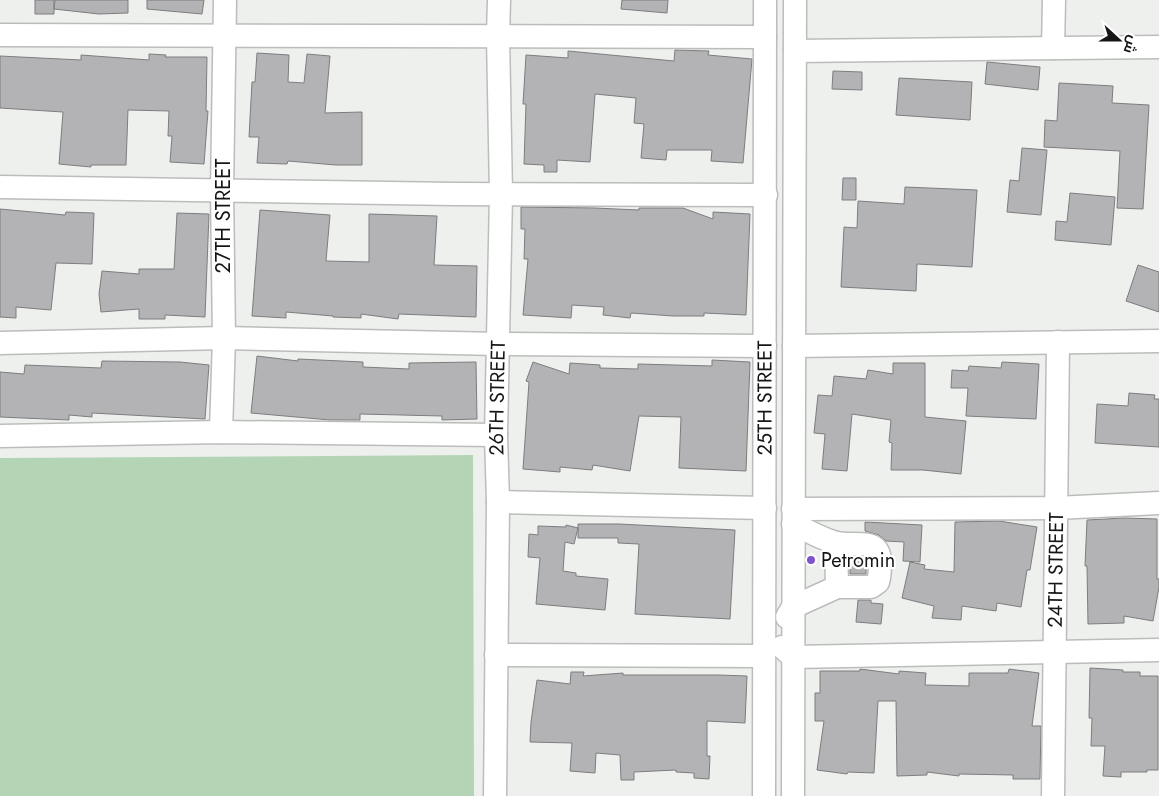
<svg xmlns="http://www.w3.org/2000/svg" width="1159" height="796" viewBox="0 0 1159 796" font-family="Jost,Cairo,sans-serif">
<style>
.green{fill:#b4d5b5}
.building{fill:#b3b3b6;stroke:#7d7d7f}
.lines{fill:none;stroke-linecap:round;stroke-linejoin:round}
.minor-casing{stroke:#bbbdbb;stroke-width:25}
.minor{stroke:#fff;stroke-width:22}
.poi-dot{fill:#8152cb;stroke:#fff;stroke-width:2}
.labels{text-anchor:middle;stroke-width:4.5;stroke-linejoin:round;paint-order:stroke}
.street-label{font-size:20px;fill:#141514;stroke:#fff}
.poi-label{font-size:20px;fill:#141514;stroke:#fff;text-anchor:start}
</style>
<rect width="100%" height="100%" fill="#eef0ee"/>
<path class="green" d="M 473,455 L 474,796 L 0,796 L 0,458 Z"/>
<path class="building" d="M 35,0 L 54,0 L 54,14 L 35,14 Z
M 55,0 L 128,0 L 128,13 L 99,14 L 54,9 Z
M 147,0 L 204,0 L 202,14 L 147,9 Z
M 622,0 L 668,0 L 667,13 L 621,9 Z
M 675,50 L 709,51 L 708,55 L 752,59 L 743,163 L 711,161 L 712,150 L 667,150 L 666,160 L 641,158 L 644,124 L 634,123 L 636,98 L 595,94 L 590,162 L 557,160 L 557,172 L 544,172 L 544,165 L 524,164 L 526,104 L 523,104 L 526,55 L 568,58 L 568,51 L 674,61 Z
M 257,53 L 289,55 L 288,82 L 304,83 L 307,54 L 330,56 L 325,113 L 362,112 L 362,165 L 336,165 L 288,161 L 287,164 L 257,163 L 259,137 L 249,137 L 252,82 L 255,82 Z
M 149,54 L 166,55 L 165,57 L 207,57 L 206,111 L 208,111 L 204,164 L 170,162 L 172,136 L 168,136 L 169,111 L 128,110 L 126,165 L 91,165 L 91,167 L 59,164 L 63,112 L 0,108 L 0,56 L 81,60 L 81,55 L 149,60 Z
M 987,62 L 1040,67 L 1038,90 L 985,84 Z
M 833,71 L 862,72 L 862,90 L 832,89 Z
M 899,78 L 972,82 L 970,120 L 896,115 Z
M 1059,83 L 1113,86 L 1112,103 L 1149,105 L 1143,209 L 1117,208 L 1120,151 L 1044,147 L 1045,120 L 1057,121 Z
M 1022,148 L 1047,150 L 1041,215 L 1007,212 L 1010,180 L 1019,181 Z
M 843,178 L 856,178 L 856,200 L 842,200 Z
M 905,187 L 977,190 L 972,267 L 917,264 L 916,291 L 841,287 L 844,227 L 857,228 L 858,201 L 904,204 Z
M 1070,193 L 1115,197 L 1111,245 L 1055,240 L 1056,221 L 1067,222 Z
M 521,207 L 595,208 L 639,210 L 639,208 L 683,208 L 713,219 L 713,212 L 750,214 L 746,315 L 704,313 L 704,316 L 673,316 L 631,313 L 630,318 L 603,315 L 604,307 L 572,305 L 571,318 L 523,315 L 528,259 L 524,259 L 525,229 L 521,229 Z
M 0,209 L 65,215 L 66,212 L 94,213 L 92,264 L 56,263 L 51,310 L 16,307 L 16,318 L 0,317 Z
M 260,210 L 330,215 L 326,261 L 369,262 L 369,214 L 437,216 L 434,265 L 477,266 L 476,317 L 399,314 L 398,319 L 361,314 L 361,318 L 333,317 L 333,316 L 286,312 L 286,318 L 252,316 Z
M 177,213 L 209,214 L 205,317 L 165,315 L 165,319 L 139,319 L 139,309 L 101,312 L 99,294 L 102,271 L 139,274 L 139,269 L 174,269 Z
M 1138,265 L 1159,272 L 1159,312 L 1126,301 Z
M 257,356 L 298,361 L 298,359 L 363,362 L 363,367 L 409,369 L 409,363 L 476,362 L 477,419 L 442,420 L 442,416 L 360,414 L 360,420 L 330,420 L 251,413 Z
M 712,360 L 750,362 L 746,471 L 679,468 L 681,417 L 639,416 L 630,471 L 593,465 L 592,470 L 560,467 L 560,472 L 523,469 L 529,382 L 526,381 L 533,362 L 569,374 L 570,363 L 600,365 L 600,368 L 638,369 L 638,364 L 712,366 Z
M 102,361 L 180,362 L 209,365 L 205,419 L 92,413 L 92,417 L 69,415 L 69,420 L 0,417 L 0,372 L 24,374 L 25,365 L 101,368 Z
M 1002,362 L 1039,364 L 1036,419 L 966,416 L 968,388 L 951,388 L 952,370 L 968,371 L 969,366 L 1001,368 Z
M 893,363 L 925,363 L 925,417 L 966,421 L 961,474 L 923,470 L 891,470 L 892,443 L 889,442 L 891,420 L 852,414 L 847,471 L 822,469 L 825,434 L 814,433 L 818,395 L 832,396 L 834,376 L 866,379 L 868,370 L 893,374 Z
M 1129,393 L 1155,395 L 1154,399 L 1159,399 L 1159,447 L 1095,443 L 1097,404 L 1128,406 Z
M 1124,518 L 1157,519 L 1157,579 L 1159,579 L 1159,587 L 1153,621 L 1124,616 L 1124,623 L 1088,624 L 1087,566 L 1085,566 L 1087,520 Z
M 999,521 L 1037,527 L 1030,570 L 1027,570 L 1021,607 L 997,603 L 996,611 L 962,606 L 961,620 L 932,618 L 934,606 L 902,598 L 910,562 L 925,565 L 924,569 L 954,572 L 955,522 Z
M 865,522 L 922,525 L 920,562 L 903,561 L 904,542 L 886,541 L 879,535 L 865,531 Z
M 578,524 L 619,524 L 735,530 L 730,619 L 635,614 L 639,544 L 618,543 L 618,538 L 578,538 Z
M 566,525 L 578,528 L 574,544 L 565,542 L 563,571 L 576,573 L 576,576 L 608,579 L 605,610 L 536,604 L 540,558 L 528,557 L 529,534 L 538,535 L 538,526 L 566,527 Z
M 861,557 L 866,559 L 866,574 L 850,574 L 850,559 L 861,559 Z
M 858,600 L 871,600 L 871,603 L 883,604 L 881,624 L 856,622 Z
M 1090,668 L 1123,670 L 1123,672 L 1140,672 L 1140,676 L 1158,676 L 1158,770 L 1147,770 L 1147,772 L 1121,772 L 1121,777 L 1103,776 L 1105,746 L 1091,746 L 1092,718 L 1089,718 Z
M 860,669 L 899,674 L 899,671 L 926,673 L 925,685 L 969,686 L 969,673 L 1008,673 L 1009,669 L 1039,673 L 1032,726 L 1041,726 L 1040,779 L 1013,779 L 1013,775 L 959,774 L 959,776 L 927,772 L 927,775 L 897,776 L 896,701 L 878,701 L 874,773 L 848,772 L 847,774 L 817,770 L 824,721 L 815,721 L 815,693 L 820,693 L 820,671 L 860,671 Z
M 571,672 L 584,672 L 583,676 L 623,673 L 623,675 L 718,675 L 747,676 L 745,723 L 707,721 L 707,756 L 710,756 L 709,779 L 694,778 L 694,773 L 676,772 L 676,770 L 634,772 L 634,780 L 621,780 L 620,755 L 596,753 L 595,773 L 570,771 L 572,743 L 530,742 L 531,722 L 537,680 L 570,684 Z"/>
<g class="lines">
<g class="minor-casing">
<g id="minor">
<path d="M 0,35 L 765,37"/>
<path d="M 1053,48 L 1054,0"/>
<path d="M 795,51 L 1159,47"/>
<path d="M 0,187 L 455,194 L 766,195"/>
<path d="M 0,343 L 224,338 L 499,344 L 765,346"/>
<path d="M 794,346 L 1159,341"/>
<path d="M 221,432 L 224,338 L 222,190 L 225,0"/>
<path d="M 0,436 L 221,432 L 496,435"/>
<path d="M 498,502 L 765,508"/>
<path d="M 793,509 L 1056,508 L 1159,503"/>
<path d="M 836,543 L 837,587"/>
<path d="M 787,617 L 793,607 L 837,587 L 871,587 L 878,582 C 880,576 880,570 880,563 C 880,536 856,547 837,543 C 823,540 807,530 793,524"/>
<path d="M 782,647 L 793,657 L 1159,650"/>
<path d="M 496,655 L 764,656"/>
<path id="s1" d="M 495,796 L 498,502 L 496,435 L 501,194 L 498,36 L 499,0"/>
<path id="s2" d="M 764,796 L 765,0"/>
<path d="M 793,796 L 795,0"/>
<path id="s3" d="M 1053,796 L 1058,342"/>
</g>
</g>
<use href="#minor" class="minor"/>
</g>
<circle class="poi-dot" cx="811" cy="560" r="5"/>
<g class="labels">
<g class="street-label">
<text transform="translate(223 216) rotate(-90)" y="7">27TH STREET</text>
<text dy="7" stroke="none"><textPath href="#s1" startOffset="398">26TH STREET</textPath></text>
<text dy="7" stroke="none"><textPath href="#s2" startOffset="398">25TH STREET</textPath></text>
<text dy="7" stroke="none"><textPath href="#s3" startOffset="226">24TH STREET</textPath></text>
</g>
<g class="poi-label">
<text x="821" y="567">Petromin</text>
</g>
</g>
<g transform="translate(1119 40) rotate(111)" stroke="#ffffff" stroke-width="4" paint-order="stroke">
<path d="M0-4L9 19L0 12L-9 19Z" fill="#141514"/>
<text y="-8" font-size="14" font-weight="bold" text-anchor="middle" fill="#141514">ش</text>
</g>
</svg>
